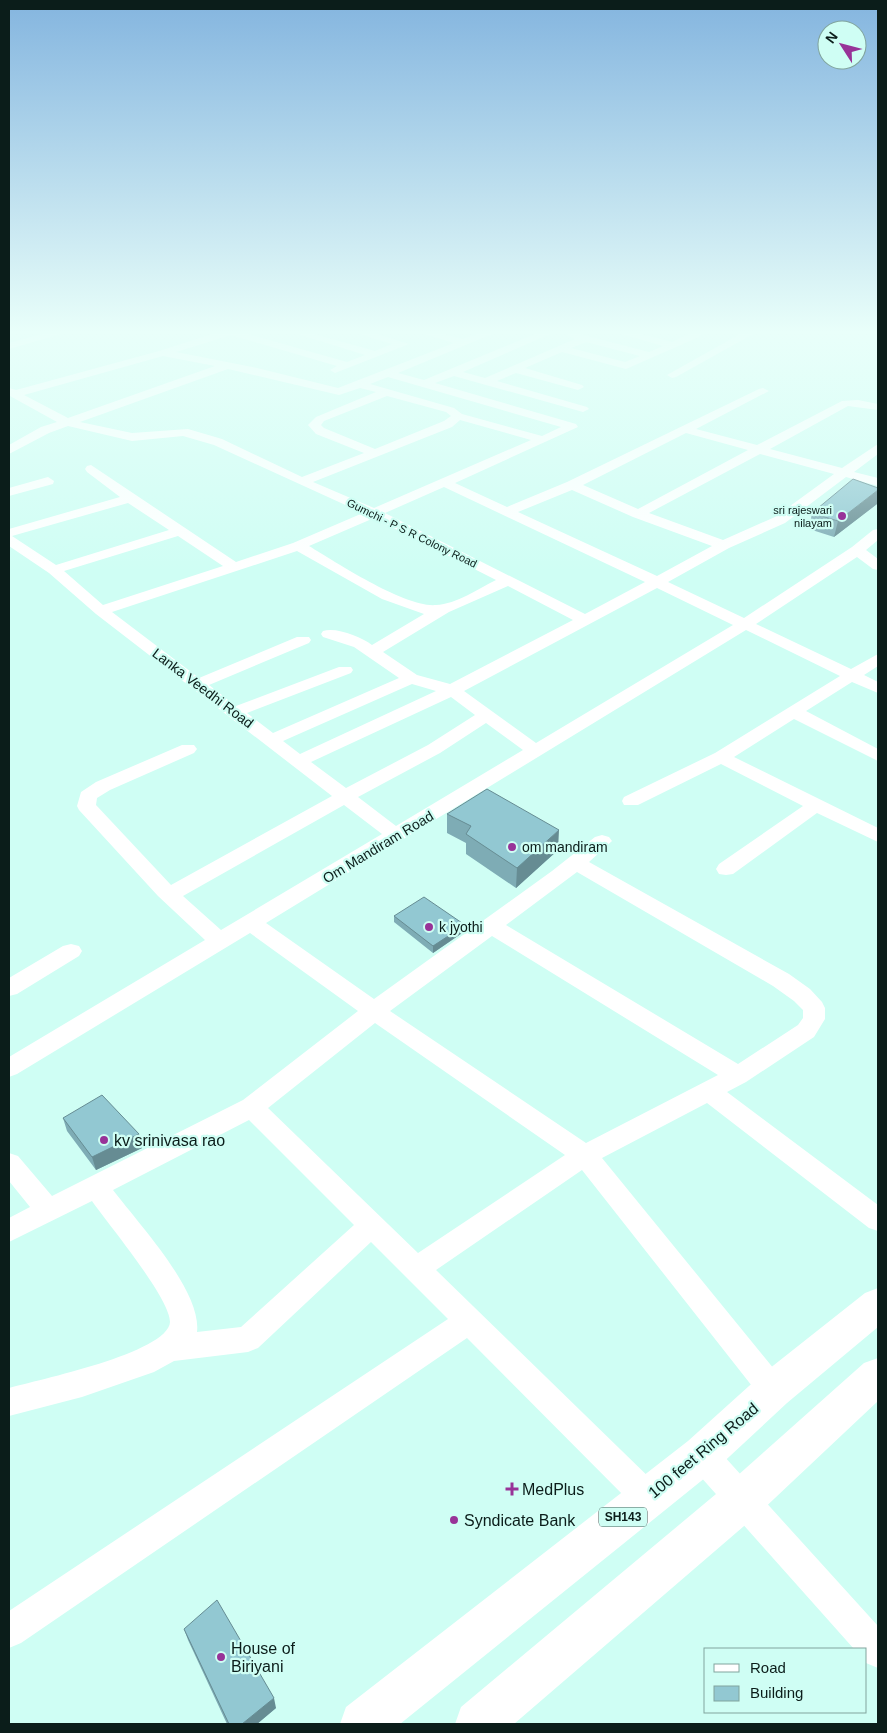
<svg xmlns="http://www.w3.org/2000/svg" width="887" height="1733" viewBox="0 0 887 1733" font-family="Arial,sans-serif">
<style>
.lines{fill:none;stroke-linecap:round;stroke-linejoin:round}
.minor{fill:#fff;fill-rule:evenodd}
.major{fill:#fff;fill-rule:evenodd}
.wall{fill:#7eacb5}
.shaded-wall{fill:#668c93}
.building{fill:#92c8d2;stroke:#668c93}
.poi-dot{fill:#983398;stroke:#cffef4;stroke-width:2}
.labels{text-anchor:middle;stroke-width:4.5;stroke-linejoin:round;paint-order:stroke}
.far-poi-label{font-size:11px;fill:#0b1d1a;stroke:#cffef4;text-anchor:end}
.far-street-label{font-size:11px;fill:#0b1d1a;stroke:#cffef4}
.shield{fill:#cffef4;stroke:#46605b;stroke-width:1}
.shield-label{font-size:12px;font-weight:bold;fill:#0b1d1a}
.street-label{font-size:14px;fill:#0b1d1a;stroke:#cffef4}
.poi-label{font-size:14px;fill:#0b1d1a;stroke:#cffef4;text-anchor:start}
.near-poi-label{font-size:16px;fill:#0b1d1a;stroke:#cffef4;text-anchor:start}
.near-street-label{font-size:16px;fill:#0b1d1a;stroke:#cffef4}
</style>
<rect width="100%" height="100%" fill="#cffef4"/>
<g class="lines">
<path class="minor" d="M 60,329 L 78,329 L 9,349 L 9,343 Z
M 228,329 L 244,329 L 241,332 L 347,362 L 365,355 L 298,334 L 303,331 L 375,351 L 392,344 L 344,329 L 361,329 L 409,344 L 335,373 L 330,370 L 337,366 L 231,335 L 176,352 L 257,368 L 338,388 L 454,343 L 408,329 L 426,329 L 463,339 L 489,329 L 504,329 L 398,373 L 424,380 L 547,329 L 559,330 L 463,372 L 485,378 L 575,339 L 567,335 L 572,332 L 649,352 L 663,346 L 604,329 L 622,329 L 672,342 L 693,332 L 701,332 L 701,336 L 626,369 L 562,352 L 525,368 L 582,385 L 584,387 L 578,390 L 516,373 L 497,381 L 587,407 L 589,409 L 583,412 L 454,376 L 435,383 L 576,424 L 578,427 L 455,483 L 507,507 L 567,482 L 759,389 L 763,388 L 769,391 L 696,429 L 757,445 L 842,401 L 858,400 L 878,404 L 878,410 L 848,406 L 770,449 L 842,468 L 878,444 L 878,454 L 854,472 L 878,478 L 878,486 L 846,477 L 785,523 L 729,548 L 668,582 L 744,618 L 852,547 L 873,530 L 878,529 L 878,540 L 866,550 L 878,559 L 878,570 L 873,569 L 857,557 L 756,624 L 851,669 L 878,654 L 878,666 L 864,675 L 878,682 L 878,693 L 852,682 L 806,711 L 878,749 L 878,761 L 794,719 L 734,757 L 878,828 L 878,842 L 817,813 L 733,874 L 726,875 L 719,874 L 716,869 L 719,864 L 803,806 L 721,764 L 638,805 L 624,805 L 622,801 L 624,797 L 715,753 L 840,676 L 746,630 L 266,923 L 374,999 L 552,871 L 595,837 L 602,835 L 609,837 L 612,841 L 589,862 L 789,974 L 810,989 L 822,1002 L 825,1008 L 825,1019 L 814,1037 L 746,1082 L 727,1092 L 878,1205 L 878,1231 L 869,1228 L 707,1103 L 602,1158 L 783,1380 L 788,1390 L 783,1400 L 773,1404 L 763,1400 L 582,1170 L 436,1270 L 659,1487 L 664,1498 L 659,1509 L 648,1514 L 637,1509 L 467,1338 L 21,1643 L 9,1648 L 9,1611 L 448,1319 L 371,1242 L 258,1348 L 248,1352 L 174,1361 L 154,1372 L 82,1397 L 9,1416 L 9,1388 C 37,1380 168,1353 170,1322 C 170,1298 108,1224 92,1201 L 9,1242 L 9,1218 L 30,1207 L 9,1181 L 9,1153 L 18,1156 L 52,1196 L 243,1100 L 358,1011 L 250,933 L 17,1074 L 9,1077 L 9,1057 L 205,940 L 158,896 L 79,810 L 77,806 L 81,792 L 96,782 L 182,745 L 194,745 L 197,749 L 194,753 L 110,790 L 97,798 L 96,805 L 171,885 L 332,796 L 96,614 L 49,573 L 9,546 L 9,529 L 120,497 L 87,472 L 85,469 L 87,466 L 91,465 L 236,562 L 293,543 L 363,513 L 214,445 L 183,436 L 132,441 L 68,426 L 49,433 L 9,454 L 9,445 L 41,427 L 57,422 L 10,396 L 9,388 L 16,390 L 159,351 ZM 586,342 L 640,356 L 625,362 L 571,348 ZM 163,356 L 215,366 L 68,418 L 24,395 ZM 228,369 L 339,395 L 360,388 L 376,392 L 316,417 L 308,425 L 316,434 L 364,453 L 302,477 L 222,439 L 188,429 L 132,433 L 80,422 ZM 388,377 L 561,427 L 542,436 L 462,414 L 454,408 L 370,384 ZM 387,396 L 446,412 L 451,416 L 444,421 L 375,449 L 324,428 L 321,425 L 324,421 ZM 460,420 L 531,440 L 374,508 L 313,482 L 452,427 ZM 686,433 L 748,450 L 638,509 L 583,485 ZM 760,454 L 834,474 L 775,517 L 723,540 L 649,513 ZM 444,487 L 645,582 L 585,614 L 385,513 ZM 572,490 L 633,517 L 712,546 L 657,576 L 518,512 ZM 128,503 L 169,530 L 56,565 L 12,536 ZM 374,518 L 496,580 C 478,589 457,604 436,605 C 406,608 337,563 309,546 ZM 178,536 L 223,566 L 103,605 L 64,571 ZM 297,551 L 382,599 L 424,614 L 372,645 C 361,637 337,627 323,631 L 321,634 L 323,637 L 354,647 L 399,678 L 273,733 L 247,713 L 351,673 L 353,670 L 351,667 L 339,667 L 236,706 L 209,685 L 309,643 L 311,640 L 309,637 L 297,637 L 199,678 L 112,612 ZM 508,586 L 573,620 L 450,684 L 417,675 L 383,652 L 449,612 ZM 657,588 L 733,625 L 536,743 L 464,691 ZM 412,684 L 436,691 L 300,754 L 283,741 ZM 451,697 L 475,715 L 428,745 L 346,788 L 311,762 ZM 486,723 L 523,750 L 396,826 L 358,797 L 440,753 ZM 344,805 L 382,834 L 221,930 L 183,896 ZM 577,872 L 773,986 L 794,1001 L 803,1010 L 803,1018 L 798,1025 L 738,1064 L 506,925 ZM 492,936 L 718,1075 L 586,1143 L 390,1011 ZM 375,1023 L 565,1155 L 418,1253 L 268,1108 ZM 249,1120 L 354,1225 L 241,1327 L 197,1332 C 202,1291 138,1223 113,1190 Z
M 749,329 L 762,329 L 676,377 L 672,378 L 667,375 Z
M 48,477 L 54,481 L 53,484 L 9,496 L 9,488 Z
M 71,944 L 79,946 L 82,951 L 79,956 L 17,994 L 9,996 L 9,978 L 63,946 Z
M 702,1440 L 713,1444 L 878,1626 L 878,1668 L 866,1663 L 866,1649 L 854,1649 L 691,1466 L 687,1455 L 691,1444 Z"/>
<path class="major" d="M 878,1288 L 878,1327 L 787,1403 L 716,1469 L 400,1724 L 340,1724 L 346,1707 L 688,1441 L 759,1377 L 865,1293 Z
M 878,1358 L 878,1401 L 758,1514 L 514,1724 L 455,1724 L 461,1707 L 728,1484 L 864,1363 Z"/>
</g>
<path class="wall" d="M 877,504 L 834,537 L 809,529 L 812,513 Z
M 447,814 L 558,850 L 516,888 L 466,854 L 466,843 L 447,833 Z
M 394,916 L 465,931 L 433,953 L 394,922 Z
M 63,1118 L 139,1134 L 142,1148 L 96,1170 L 67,1131 Z
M 184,1629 L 276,1708 L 257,1724 L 227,1724 L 188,1640 Z"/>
<path class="shaded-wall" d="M 878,490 L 878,498 L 877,504 L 834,537 L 838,521 Z
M 559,830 L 558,850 L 516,888 L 517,868 Z
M 465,925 L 465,931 L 433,953 L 433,946 Z
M 139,1134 L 142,1148 L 96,1170 L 92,1157 Z
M 274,1698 L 276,1708 L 257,1724 L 242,1724 Z"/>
<path class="building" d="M 853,479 L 878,488 L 878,490 L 838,521 L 812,513 Z
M 487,789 L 559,830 L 517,868 L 466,834 L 471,826 L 447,814 Z
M 424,897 L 465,925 L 433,946 L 394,916 Z
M 102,1095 L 139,1134 L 92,1157 L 63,1118 Z
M 217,1600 L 274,1698 L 242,1724 L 229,1724 L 184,1629 Z"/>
<linearGradient id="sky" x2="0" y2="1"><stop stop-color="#84b5df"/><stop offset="0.58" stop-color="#e9fffa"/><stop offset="1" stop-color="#e9fffa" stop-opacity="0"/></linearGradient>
<rect width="887" height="572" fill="url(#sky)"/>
<g class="poi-dot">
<circle cx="842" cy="516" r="5"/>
<circle cx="512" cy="847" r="5"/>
<circle cx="429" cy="927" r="5"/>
<circle cx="104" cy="1140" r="5"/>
<path d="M509.5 1481.5h5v5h5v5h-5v5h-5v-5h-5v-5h5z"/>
<circle cx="454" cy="1520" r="5"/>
<circle cx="221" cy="1657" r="5"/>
</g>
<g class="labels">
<g class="far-poi-label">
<text x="832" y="514">sri rajeswari<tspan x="832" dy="13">nilayam</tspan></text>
</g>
<g class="far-street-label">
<text transform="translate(412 533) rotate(26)" y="4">Gumchi - P S R Colony Road</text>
</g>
<rect class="shield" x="599" y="1507.5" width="48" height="19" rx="4"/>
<g class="shield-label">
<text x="623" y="1521">SH143</text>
</g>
<g class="street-label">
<text transform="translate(203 688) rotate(37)" y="5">Lanka Veedhi Road</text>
<text transform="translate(378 847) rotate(-31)" y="5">Om Mandiram Road</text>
</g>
<g class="poi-label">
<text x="522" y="852">om mandiram</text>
<text x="439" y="932">k jyothi</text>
</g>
<g class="near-poi-label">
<text x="114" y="1146">kv srinivasa rao</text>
<text x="522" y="1495">MedPlus</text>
<text x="464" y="1526">Syndicate Bank</text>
<text x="231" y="1654">House of<tspan x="231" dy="18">Biriyani</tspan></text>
</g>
<g class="near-street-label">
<text transform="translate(703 1450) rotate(-40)" y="6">100 feet Ring Road</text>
</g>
</g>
<rect width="887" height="1733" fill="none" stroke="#0b1d1a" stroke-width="20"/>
<rect x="704" y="1648" width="162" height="65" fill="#cffef4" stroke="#81a49d"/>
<rect x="714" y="1664" width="25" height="8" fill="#ffffff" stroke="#81a49d"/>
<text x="750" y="1673" font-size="15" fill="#0b1d1a">Road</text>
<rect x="714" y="1686" width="25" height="15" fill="#92c8d2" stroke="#81a49d"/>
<text x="750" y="1698" font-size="15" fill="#0b1d1a">Building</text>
<g transform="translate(842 45) rotate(306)"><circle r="24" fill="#cffef4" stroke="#81a49d"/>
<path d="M0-4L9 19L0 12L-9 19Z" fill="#983398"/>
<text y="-8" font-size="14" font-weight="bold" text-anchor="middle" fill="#0b1d1a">N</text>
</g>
</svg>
